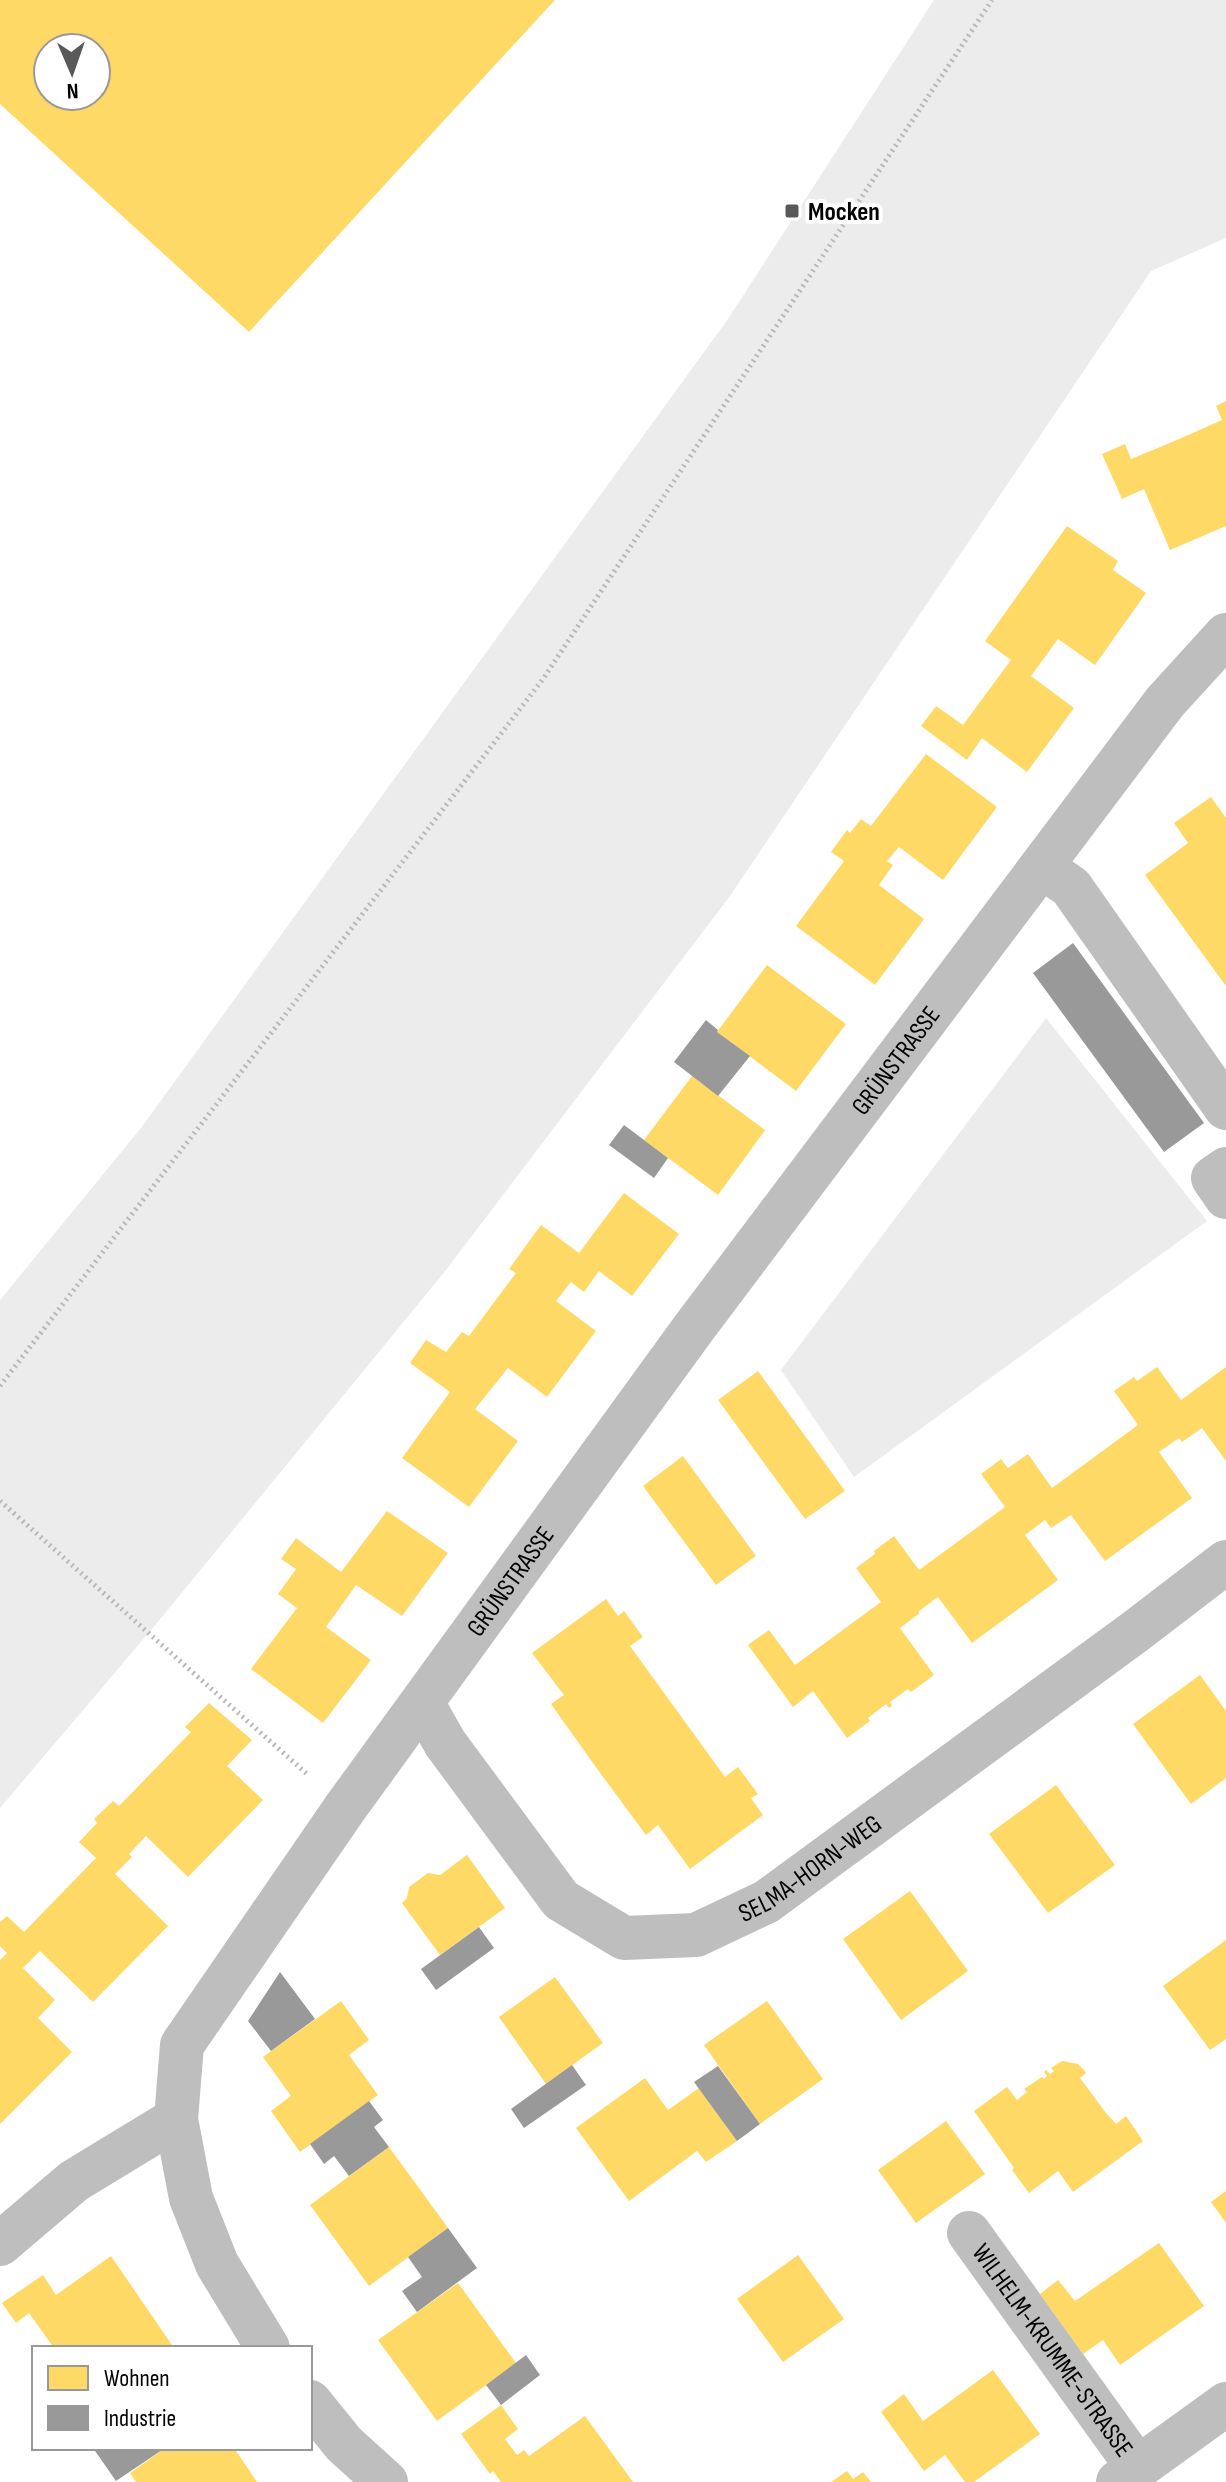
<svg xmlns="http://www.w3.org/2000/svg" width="1226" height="2482" viewBox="0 0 1226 2482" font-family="'Sofia Sans Condensed',sans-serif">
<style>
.green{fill:#ececec}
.homes{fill:#ffd966;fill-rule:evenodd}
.industry{fill:#999}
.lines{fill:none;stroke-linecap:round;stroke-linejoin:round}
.path{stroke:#b9b9b9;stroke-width:5;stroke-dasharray:2 4;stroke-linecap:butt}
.minor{stroke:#bebebe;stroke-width:44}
.poi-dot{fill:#595959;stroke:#fff;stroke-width:3}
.labels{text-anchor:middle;stroke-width:8;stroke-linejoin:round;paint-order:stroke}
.poi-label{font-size:26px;font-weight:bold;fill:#000;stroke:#fff;text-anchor:start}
.street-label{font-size:26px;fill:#000;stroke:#fff}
</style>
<rect width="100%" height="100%" fill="#fff"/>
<path class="green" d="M 934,0 L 1226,0 L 1226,238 L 1151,271 L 730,896 L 446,1270 L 157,1623 L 0,1808 L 0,1300 L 141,1128 L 728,319 Z
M 1046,1018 L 1207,1221 L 854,1477 L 781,1370 Z"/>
<path class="homes" d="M 0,0 L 555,0 L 249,332 L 0,104 ZM 48,48 L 96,48 L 96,96 L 48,96 Z
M 1226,401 L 1226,526 L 1170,550 L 1144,489 L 1122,499 L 1102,454 L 1125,444 L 1131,459 L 1177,440 L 1222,420 L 1216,406 Z
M 1067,526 L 1118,561 L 1113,570 L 1146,593 L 1095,665 L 1058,639 L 1031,676 L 1074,708 L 1027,772 L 982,738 L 967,760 L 921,726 L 936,706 L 963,725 L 1011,660 L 985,641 Z
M 926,754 L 997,807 L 943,880 L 899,847 L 887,861 L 893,865 L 879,885 L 924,919 L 875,985 L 796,926 L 844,861 L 831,852 L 847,830 L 850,833 L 861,819 L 871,826 Z
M 1211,797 L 1226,818 L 1226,986 L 1145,875 L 1188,843 L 1174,823 Z
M 767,965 L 846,1024 L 796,1091 L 717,1032 Z
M 692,1076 L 765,1130 L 718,1195 L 644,1140 Z
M 624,1193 L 679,1234 L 632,1296 L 599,1271 L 584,1292 L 571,1282 L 556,1301 L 596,1331 L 547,1397 L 508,1368 L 475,1409 L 518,1441 L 469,1507 L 402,1458 L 450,1392 L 410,1363 L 426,1340 L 446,1352 L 462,1332 L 469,1336 L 516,1273 L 509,1269 L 541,1225 L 579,1253 Z
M 1157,1367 L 1181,1400 L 1226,1367 L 1226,1461 L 1202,1428 L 1182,1442 L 1179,1438 L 1159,1452 L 1192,1498 L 1105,1561 L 1071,1515 L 1051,1528 L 1045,1520 L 1025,1535 L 1058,1580 L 972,1643 L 938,1597 L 918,1612 L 920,1613 L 900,1628 L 934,1675 L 911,1692 L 908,1689 L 890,1702 L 892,1706 L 889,1708 L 886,1704 L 868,1718 L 870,1721 L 847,1738 L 813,1691 L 793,1707 L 748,1645 L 769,1630 L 795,1665 L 881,1602 L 856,1568 L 875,1554 L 874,1551 L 894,1536 L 919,1570 L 1005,1507 L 981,1474 L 1001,1459 L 1008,1468 L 1028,1454 L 1052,1488 L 1138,1425 L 1114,1391 L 1134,1377 L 1137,1381 Z
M 758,1371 L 845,1491 L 805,1519 L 718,1400 Z
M 683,1456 L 756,1556 L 716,1585 L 643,1486 Z
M 387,1511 L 448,1553 L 402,1616 L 356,1585 L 326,1627 L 371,1660 L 323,1723 L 251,1669 L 297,1608 L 278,1594 L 296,1569 L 281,1559 L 296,1538 L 341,1572 Z
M 606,1599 L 618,1616 L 624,1611 L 643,1637 L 630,1646 L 725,1777 L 738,1767 L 758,1794 L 751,1798 L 763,1815 L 690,1869 L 658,1825 L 646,1835 L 598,1770 L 551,1704 L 564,1695 L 532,1653 Z
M 1200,1675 L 1226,1711 L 1226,1778 L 1191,1804 L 1133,1724 Z
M 209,1703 L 252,1740 L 227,1766 L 263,1800 L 188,1877 L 146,1836 L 129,1854 L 132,1857 L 115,1874 L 168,1926 L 93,2002 L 40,1951 L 23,1968 L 55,2000 L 38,2018 L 72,2052 L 0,2124 L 0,1960 L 7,1953 L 0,1946 L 0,1922 L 7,1916 L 24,1932 L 96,1858 L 79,1842 L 97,1823 L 94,1819 L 113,1801 L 119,1806 L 191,1732 L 185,1727 Z
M 1056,1785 L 1115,1865 L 1048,1913 L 989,1834 Z
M 467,1855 L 505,1908 L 440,1955 L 402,1903 L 407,1898 L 409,1887 L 428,1873 L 440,1875 Z
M 910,1891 L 968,1971 L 901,2020 L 843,1939 Z
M 1226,1940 L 1226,2039 L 1210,2050 L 1163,1986 Z
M 555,1977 L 603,2043 L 546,2084 L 499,2017 Z
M 341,2001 L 369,2040 L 349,2055 L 378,2095 L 300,2152 L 271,2111 L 291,2096 L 263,2057 Z
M 767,2001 L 823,2079 L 760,2124 L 704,2045 Z
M 1062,2061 L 1078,2064 L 1084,2070 L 1086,2073 L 1080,2078 L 1106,2113 L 1116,2124 L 1126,2116 L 1143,2141 L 1073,2192 L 1058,2171 L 1029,2193 L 1012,2170 L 1014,2168 L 974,2111 L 1007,2087 L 1017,2100 L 1027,2092 L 1024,2089 L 1042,2077 L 1044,2079 L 1047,2076 L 1044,2072 L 1046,2070 L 1050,2074 L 1054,2071 L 1051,2068 Z
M 645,2078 L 668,2110 L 699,2088 L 737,2141 L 706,2162 L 697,2151 L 629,2201 L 576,2128 Z
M 946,2121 L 985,2174 L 916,2223 L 878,2170 Z
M 389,2147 L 448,2228 L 369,2286 L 310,2205 Z
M 1226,2191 L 1226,2223 L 1211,2202 Z
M 1159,2243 L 1204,2306 L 1120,2365 L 1103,2340 L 1083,2354 L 1040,2294 L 1058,2280 L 1075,2301 Z
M 798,2255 L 844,2319 L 783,2362 L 737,2299 Z
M 111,2256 L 174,2348 L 54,2348 L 29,2313 L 16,2323 L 2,2303 L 43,2275 L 56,2295 Z
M 458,2283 L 516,2363 L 437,2421 L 378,2340 Z
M 993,2370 L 1040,2434 L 974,2482 L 965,2482 L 945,2455 L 924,2471 L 881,2412 L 904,2394 L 923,2421 Z
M 501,2405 L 518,2429 L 505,2439 L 517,2455 L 524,2450 L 529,2456 L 585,2416 L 633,2482 L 501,2482 L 493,2471 L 490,2474 L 461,2434 Z
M 165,2448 L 234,2448 L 257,2482 L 136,2482 L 130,2473 Z
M 847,2471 L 853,2479 L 863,2472 L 871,2482 L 831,2482 Z"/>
<path class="industry" d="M 1073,943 L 1204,1123 L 1164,1152 L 1033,973 Z
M 706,1020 L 718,1030 L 717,1032 L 750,1056 L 718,1096 L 674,1062 Z
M 624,1125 L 668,1158 L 654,1178 L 609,1145 Z
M 479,1927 L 494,1948 L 436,1990 L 421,1969 Z
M 280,1972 L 315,2019 L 271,2051 L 248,2021 Z
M 572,2065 L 586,2085 L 524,2128 L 511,2109 Z
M 718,2066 L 760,2124 L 737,2141 L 694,2082 Z
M 369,2101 L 383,2120 L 374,2127 L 389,2147 L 349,2176 L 334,2156 L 324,2164 L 310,2144 Z
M 448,2228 L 477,2268 L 417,2312 L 402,2291 L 422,2277 L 408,2257 Z
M 526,2355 L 540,2375 L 501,2405 L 486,2385 Z
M 93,2448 L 165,2448 L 116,2481 Z"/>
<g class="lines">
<path class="path" d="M 0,1386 L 543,679 L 992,0
M 0,1501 L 307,1774"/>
<g class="minor">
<path d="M 1042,867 L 1071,887 L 1226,1108"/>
<path d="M 1226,1169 L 1213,1178 L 1226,1197"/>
<path id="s1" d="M 423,1704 L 445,1743 L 561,1900 L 624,1938 L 696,1935 L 766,1902 L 1136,1631 L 1226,1562"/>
<path id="s2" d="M 969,2233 L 1138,2468"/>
<path d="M 0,2244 L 74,2181 L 176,2119"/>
<path id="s3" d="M 268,2348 L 217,2264 L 191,2198 L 176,2119 L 182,2045 L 345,1808 L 693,1329 L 1165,702 L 1226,635"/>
<path d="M 310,2402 L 344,2444 L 386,2482"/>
<path d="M 1118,2482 L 1226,2404"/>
</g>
</g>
<rect class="poi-dot" x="784" y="203" width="16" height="16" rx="4"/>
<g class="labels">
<g class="poi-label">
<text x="808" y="220">Mocken</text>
</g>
<g class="street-label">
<text dy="9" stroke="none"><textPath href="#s3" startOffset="1540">GRÜNSTRASSE</textPath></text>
<text dy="9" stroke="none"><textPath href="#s3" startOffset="892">GRÜNSTRASSE</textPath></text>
<text dy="9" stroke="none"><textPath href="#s1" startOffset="518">SELMA-HORN-WEG</textPath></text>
<text dy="9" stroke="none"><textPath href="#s2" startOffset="144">WILHELM-KRUMME-STRASSE</textPath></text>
</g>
</g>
<rect x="32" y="2346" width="280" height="104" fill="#ffffff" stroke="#999999" stroke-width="2"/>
<rect x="48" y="2366" width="40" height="24" fill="#ffd966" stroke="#999999" stroke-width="2"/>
<text x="104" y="2386" font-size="24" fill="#000000">Wohnen</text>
<rect x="48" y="2406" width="40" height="24" fill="#999999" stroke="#999999" stroke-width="2"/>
<text x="104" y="2426" font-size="24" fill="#000000">Industrie</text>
<g transform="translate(72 72) rotate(178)"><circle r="38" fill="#ffffff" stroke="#999999" stroke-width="2"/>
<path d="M0-6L14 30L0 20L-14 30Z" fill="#595959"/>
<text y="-12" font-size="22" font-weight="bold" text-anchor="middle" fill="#000000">N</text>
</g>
</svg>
